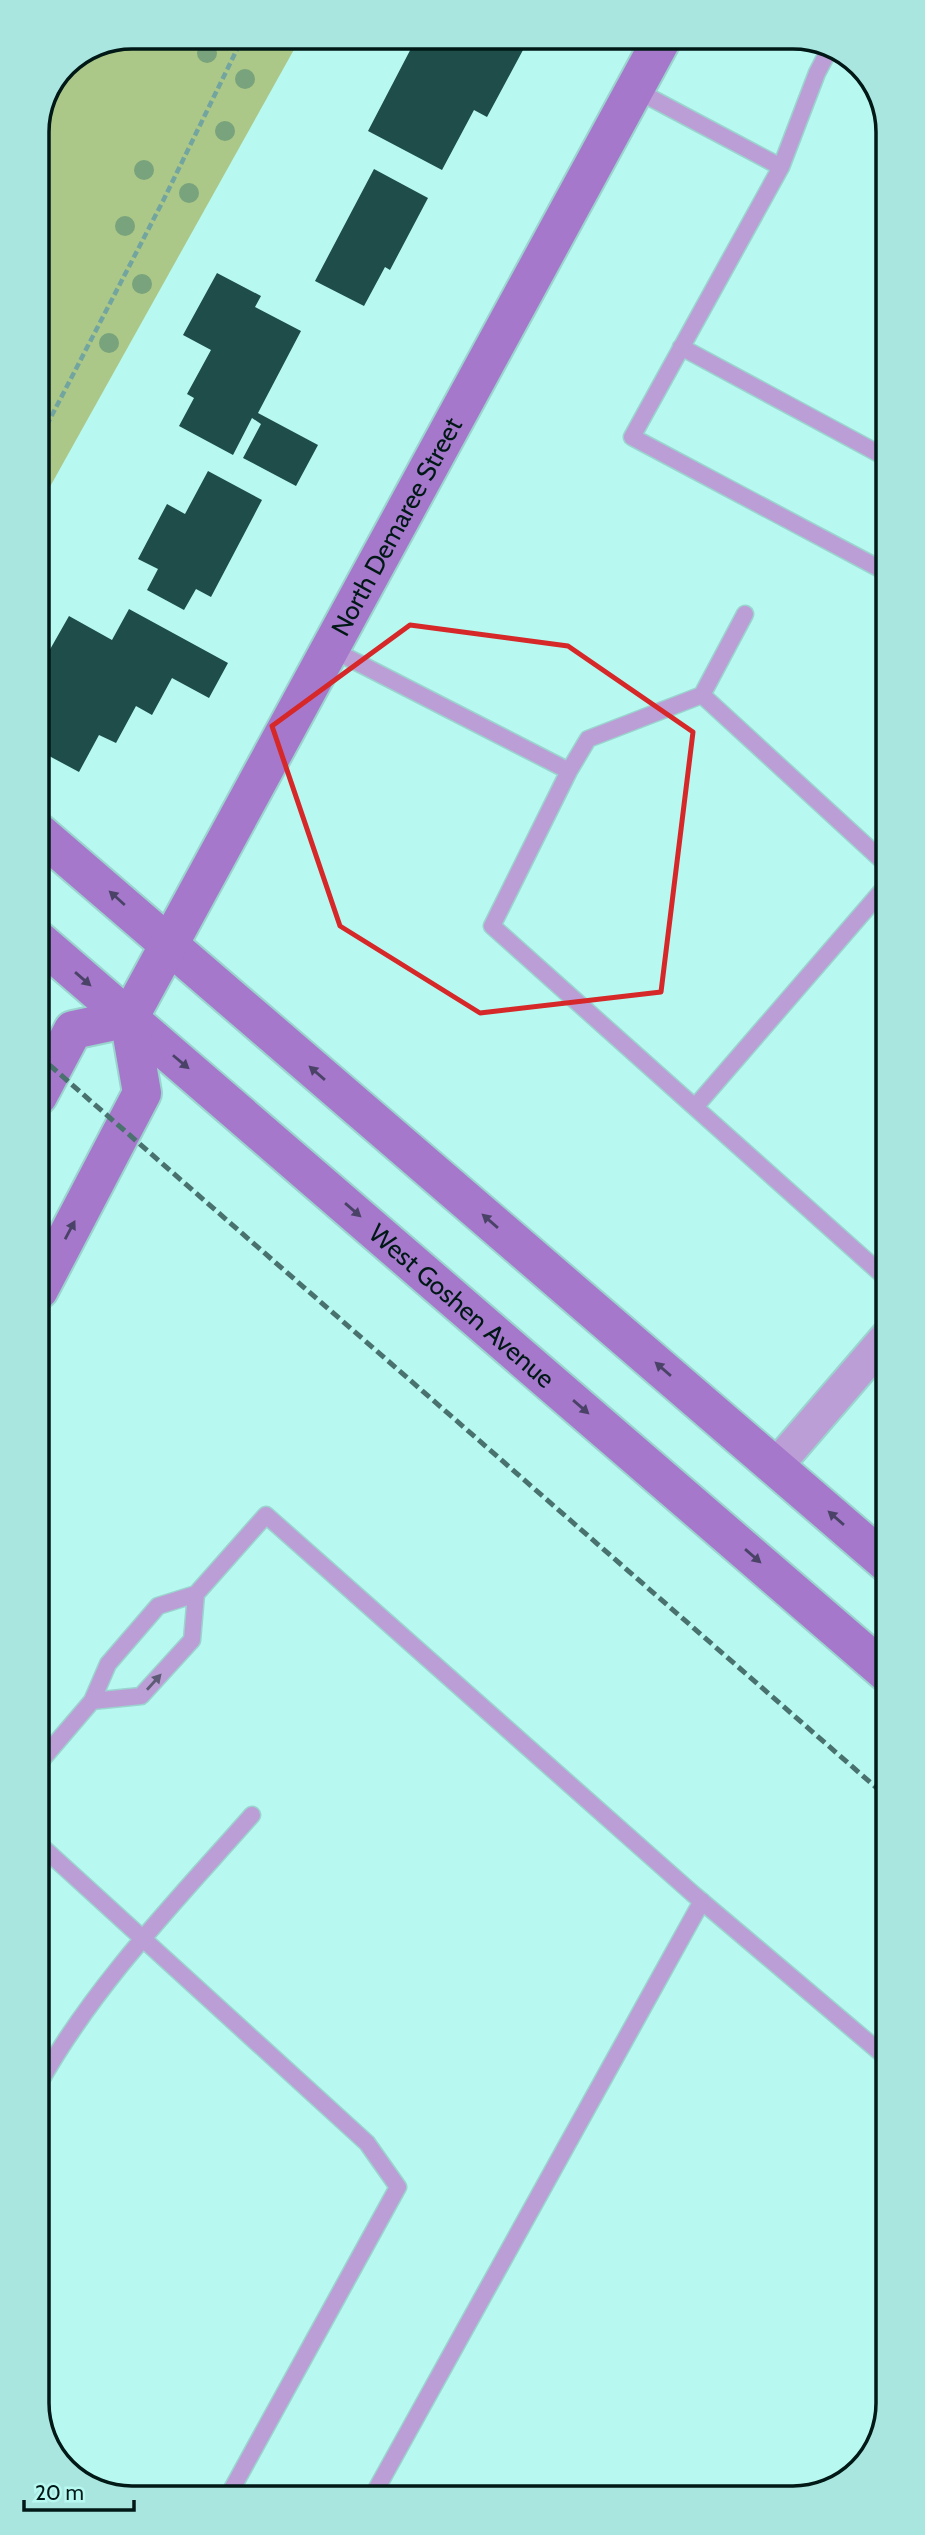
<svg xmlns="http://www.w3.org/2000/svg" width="925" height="2535" viewBox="0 0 925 2535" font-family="Cabin,sans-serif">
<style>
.green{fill:#abc888}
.building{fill:#1e4d4a}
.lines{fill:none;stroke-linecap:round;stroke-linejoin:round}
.lane-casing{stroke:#9ad4ce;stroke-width:19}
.street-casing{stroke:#9ad4ce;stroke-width:37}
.secondary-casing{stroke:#9ad4ce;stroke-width:42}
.path{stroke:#73a5a0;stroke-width:4.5;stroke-dasharray:7 3.5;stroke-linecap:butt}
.lane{stroke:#bc9ed7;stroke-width:16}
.street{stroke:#bc9ed7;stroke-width:33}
.secondary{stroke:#a578cb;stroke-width:38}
.rail{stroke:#49716d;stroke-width:5;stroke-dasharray:10 5;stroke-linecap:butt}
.tree{fill:#78a37c}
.oneway{fill:#4a4367}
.oneway2{fill:#5e5b76}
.marked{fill:none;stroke:#d62828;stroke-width:5;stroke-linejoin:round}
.labels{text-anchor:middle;stroke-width:7;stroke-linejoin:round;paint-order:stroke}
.street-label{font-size:26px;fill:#001816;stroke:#b7f8f1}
.rim{fill:none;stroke:#001816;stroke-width:3.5}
</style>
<rect width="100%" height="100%" fill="#b7f8f1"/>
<path class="green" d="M 132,37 L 301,37 L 37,510 L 37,126 L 65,64 Z"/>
<path class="building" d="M 417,37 L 530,37 L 487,117 L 474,110 L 442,170 L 368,131 Z
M 374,169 L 428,198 L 390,270 L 385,267 L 364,306 L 315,281 Z
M 217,273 L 261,296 L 255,307 L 301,331 L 258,413 L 318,445 L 296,486 L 243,458 L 261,424 L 252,418 L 233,455 L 179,426 L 194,398 L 187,394 L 211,350 L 183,335 Z
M 208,471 L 262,500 L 211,597 L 196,589 L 184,610 L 147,590 L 158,569 L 138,559 L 167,504 L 185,514 Z
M 129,609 L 228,663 L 209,698 L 172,678 L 152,715 L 136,706 L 116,743 L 99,735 L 79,772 L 38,750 L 38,656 L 44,660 L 69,616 L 112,640 Z"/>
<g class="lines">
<g class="lane-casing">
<path id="lane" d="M 830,48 L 817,73 L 781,167 L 632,437 L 886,572
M 634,89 L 781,167
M 681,347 L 885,457
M 331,649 L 569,771 L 492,926 L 887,1279
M 702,695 L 745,614
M 569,771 L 588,739 L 702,695 L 886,864
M 695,1107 L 886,886
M 92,1701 L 141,1696 L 192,1640 L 196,1594
M 39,1763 L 92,1701 L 108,1664 L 158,1606 L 196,1594 L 266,1515 L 692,1893 L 888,2059
M 39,1844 L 367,2143 L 398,2187 L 227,2498
M 40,2082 C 96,1983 177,1900 252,1815
M 372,2497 L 702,1901"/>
</g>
<g class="street-casing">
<path id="street" d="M 776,1466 L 887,1337"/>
</g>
<g class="secondary-casing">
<g id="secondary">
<path d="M 38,832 L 887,1563"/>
<path id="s1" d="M 38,940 L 887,1673"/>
<path d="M 38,1096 L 73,1030 L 129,1018"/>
<path id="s2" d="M 39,1290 L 142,1093 L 129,1018 L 663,37"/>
</g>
</g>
<path class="path" d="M 37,444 L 163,201 L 243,37"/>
<use href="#lane" class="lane"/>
<use href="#street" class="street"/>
<use href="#secondary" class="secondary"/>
<path class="rail" d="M 38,1055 L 887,1797"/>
</g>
<g class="tree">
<circle cx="207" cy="53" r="10"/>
<circle cx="245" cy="79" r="10"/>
<circle cx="225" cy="131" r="10"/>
<circle cx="144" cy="170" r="10"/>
<circle cx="189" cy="193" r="10"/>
<circle cx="125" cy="226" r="10"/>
<circle cx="142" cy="284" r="10"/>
<circle cx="109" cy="343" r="10"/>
</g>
<defs><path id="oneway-solid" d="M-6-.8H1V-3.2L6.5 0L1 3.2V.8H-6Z" transform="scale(1.75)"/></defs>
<g class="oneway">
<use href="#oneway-solid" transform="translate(117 898) rotate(-138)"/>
<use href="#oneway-solid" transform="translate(83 979) rotate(41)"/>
<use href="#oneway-solid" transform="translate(181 1062) rotate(40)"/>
<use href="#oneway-solid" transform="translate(317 1073) rotate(-139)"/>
<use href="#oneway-solid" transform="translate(353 1210) rotate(41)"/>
<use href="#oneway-solid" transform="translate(490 1221) rotate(-139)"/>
<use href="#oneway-solid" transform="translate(70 1230) rotate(-62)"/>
<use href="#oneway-solid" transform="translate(663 1369) rotate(-139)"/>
<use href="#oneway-solid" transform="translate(581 1407) rotate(41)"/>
<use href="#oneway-solid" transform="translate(836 1518) rotate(-139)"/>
<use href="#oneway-solid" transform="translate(753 1556) rotate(41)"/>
</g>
<use class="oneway2" href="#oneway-solid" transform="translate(154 1682) rotate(-48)"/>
<path class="marked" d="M 410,625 L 568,646 L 693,732 L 661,992 L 480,1013 L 340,926 L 272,726 Z"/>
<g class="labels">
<g class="street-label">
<text dy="9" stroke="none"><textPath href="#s2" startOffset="858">North Demaree Street</textPath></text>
<text dy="9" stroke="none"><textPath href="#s1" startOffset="560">West Goshen Avenue</textPath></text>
</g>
</g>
<path d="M0 0H925V2535H0ZM132 49H793A83 83 0 0 1 876 132V2403A83 83 0 0 1 793 2486H132A83 83 0 0 1 49 2403V132A83 83 0 0 1 132 49Z" fill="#a8e6df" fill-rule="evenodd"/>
<path class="rim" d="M132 49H793A83 83 0 0 1 876 132V2403A83 83 0 0 1 793 2486H132A83 83 0 0 1 49 2403V132A83 83 0 0 1 132 49Z"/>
<path d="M24 2500v10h110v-10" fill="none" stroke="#001816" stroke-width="3.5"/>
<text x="35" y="2500" font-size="21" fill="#001816" stroke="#b7f8f1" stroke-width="5" paint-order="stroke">20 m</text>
</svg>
